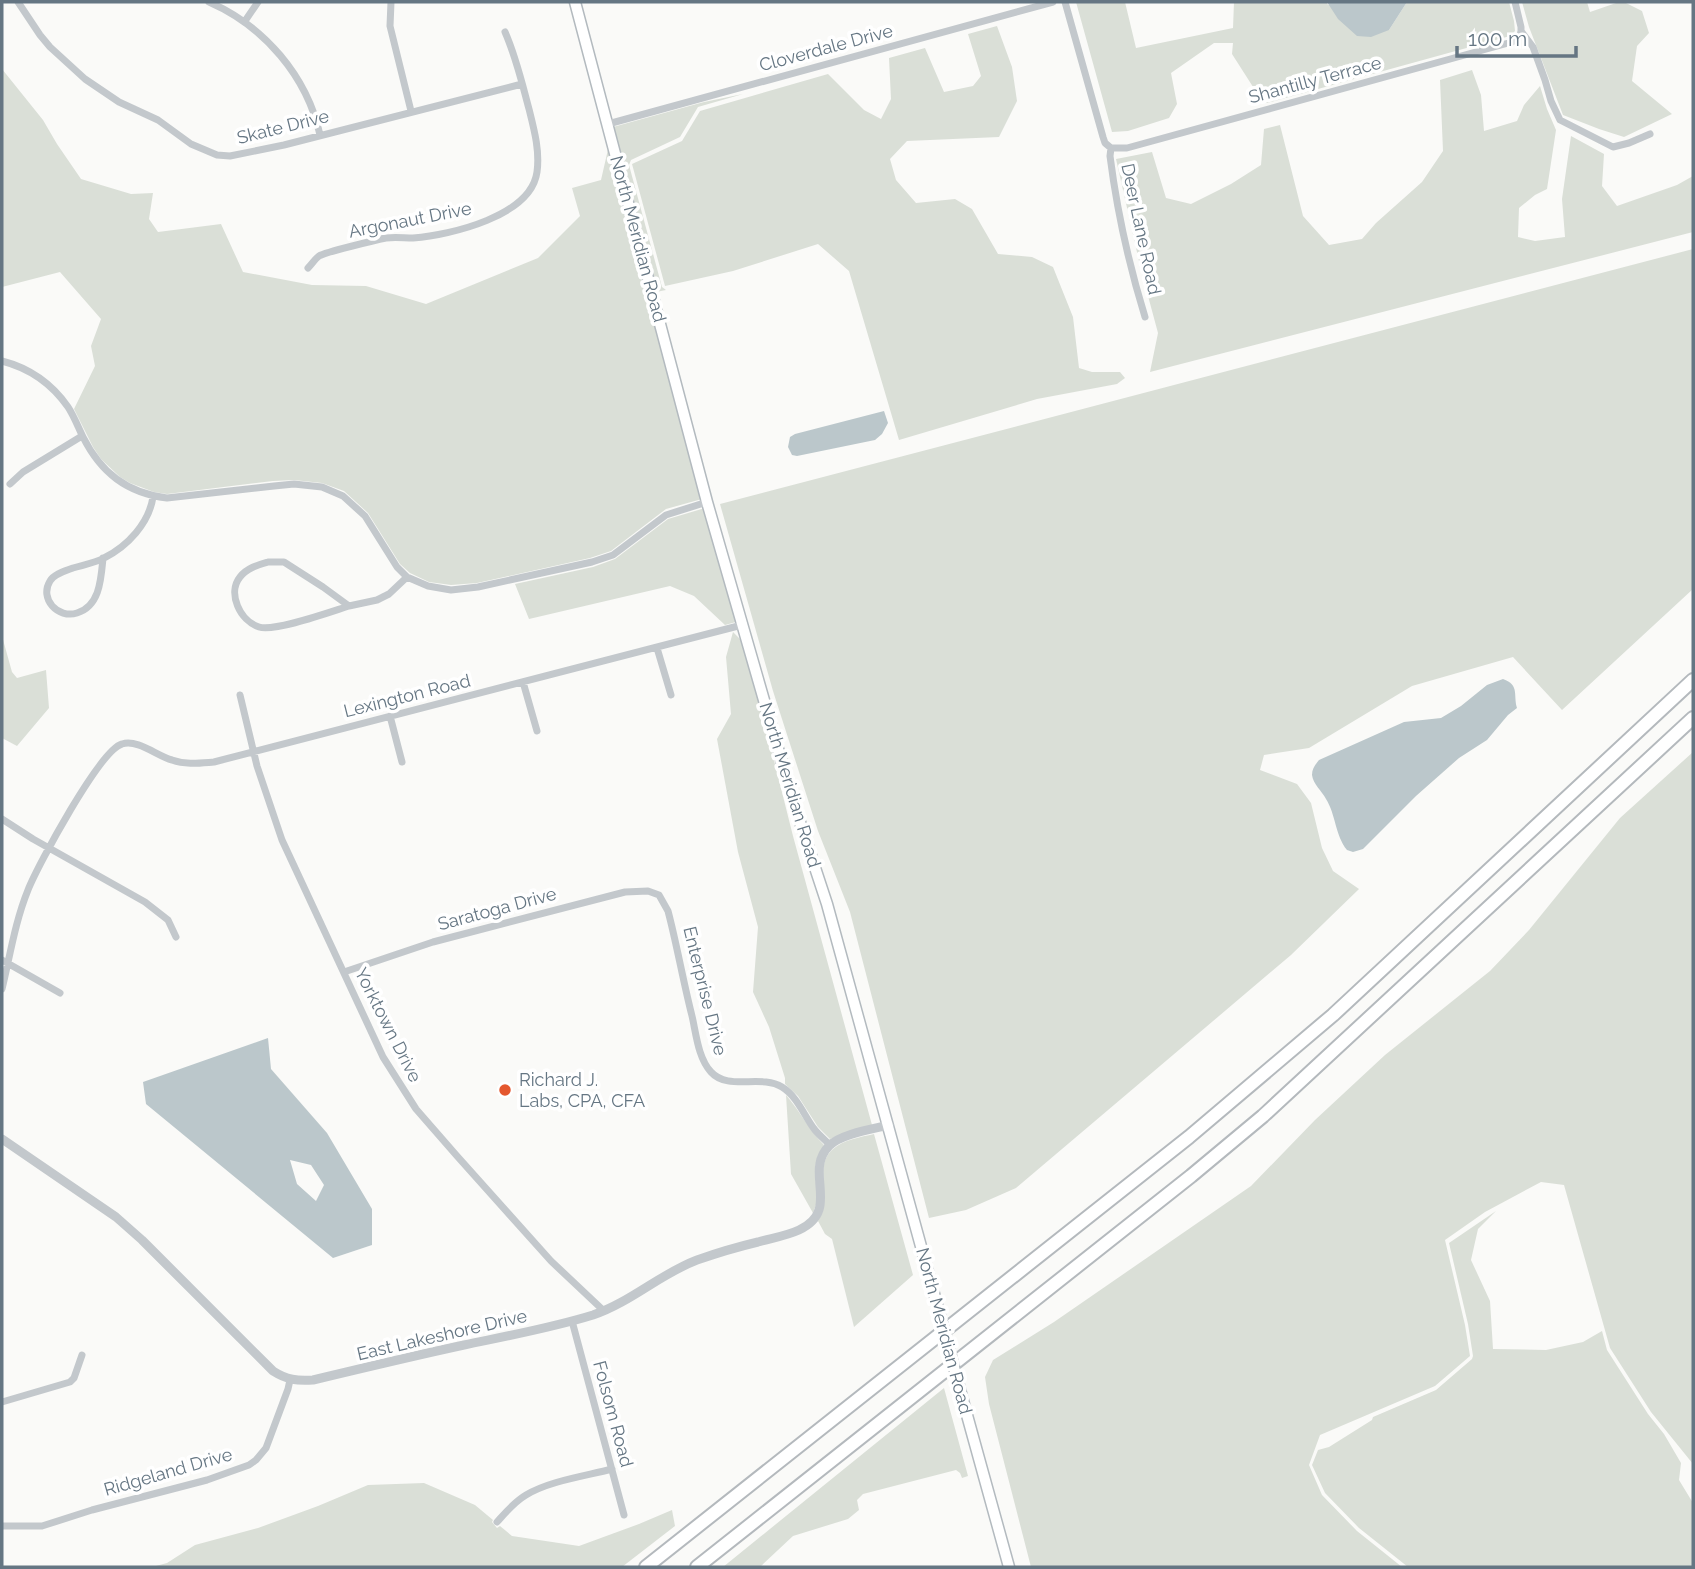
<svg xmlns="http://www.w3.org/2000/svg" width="1695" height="1569" viewBox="0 0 1695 1569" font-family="Raleway,sans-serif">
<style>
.green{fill:#dadfd7}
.water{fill:#bbc7cb;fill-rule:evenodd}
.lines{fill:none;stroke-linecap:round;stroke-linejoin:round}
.secondary-casing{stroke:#b3babf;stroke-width:13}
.motorway-casing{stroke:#b4b9bd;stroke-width:16}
.minor{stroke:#c3c8cc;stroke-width:7}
.tertiary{stroke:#c3c8cc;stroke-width:9}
.secondary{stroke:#fff;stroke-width:10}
.motorway{stroke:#fff;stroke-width:12}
.secondary-bridge-casing{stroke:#b3babf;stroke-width:13;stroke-linecap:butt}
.secondary-bridge{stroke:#fff;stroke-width:10}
.poi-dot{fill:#e4572e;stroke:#fff;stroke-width:2.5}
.labels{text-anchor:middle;stroke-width:7;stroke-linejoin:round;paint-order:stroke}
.street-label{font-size:18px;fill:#657683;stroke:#fff}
.poi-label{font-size:18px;fill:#657683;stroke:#fff;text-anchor:start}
</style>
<rect width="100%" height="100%" fill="#fafaf8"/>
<path class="green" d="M 1076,2 L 1125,2 L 1136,48 L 1233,28 L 1234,2 L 1327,2 L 1327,4 L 1389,30 L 1407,2 L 1509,2 L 1514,21 L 1515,31 L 1510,36 L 1267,103 L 1255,90 L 1232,54 L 1233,43 L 1214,43 L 1171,73 L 1177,104 L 1169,118 L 1128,131 L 1112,132 Z
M 1522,2 L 1587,2 L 1590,12 L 1619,2 L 1624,2 L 1642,11 L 1649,33 L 1637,46 L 1632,81 L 1672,114 L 1624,137 L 1599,129 L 1563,115 L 1529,27 Z
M 997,26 L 1012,67 L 1017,101 L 999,137 L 907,141 L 890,159 L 896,180 L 916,203 L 955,199 L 972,209 L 998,254 L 1032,257 L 1053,267 L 1073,317 L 1079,368 L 1092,372 L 1120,372 L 1125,378 L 1117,384 L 1037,399 L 899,440 L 849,271 L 818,244 L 733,271 L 665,286 L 632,164 L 682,141 L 700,111 L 828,74 L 864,110 L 881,119 L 891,99 L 889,58 L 925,48 L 944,92 L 973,86 L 981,76 L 968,34 Z
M 2,69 L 43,120 L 57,144 L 81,179 L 131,194 L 153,193 L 149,219 L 158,232 L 221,224 L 243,272 L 312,285 L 366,286 L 426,304 L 538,258 L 580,216 L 572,188 L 601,180 L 609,145 L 702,499 L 666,509 L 611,551 L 590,558 L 477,583 L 451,585 L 429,582 L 410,573 L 400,564 L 368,513 L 344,491 L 322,483 L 294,480 L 273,481 L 167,494 L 154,492 L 130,483 L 120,477 L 101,459 L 93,447 L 74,409 L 95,366 L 91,346 L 101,319 L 60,272 L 2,287 Z
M 1472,70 L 1481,95 L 1484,131 L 1517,121 L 1524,105 L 1540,86 L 1547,109 L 1556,130 L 1547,189 L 1535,195 L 1519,208 L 1518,237 L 1535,241 L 1565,237 L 1562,199 L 1571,136 L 1604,154 L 1602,186 L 1617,206 L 1677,185 L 1693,176 L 1693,232 L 1150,372 L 1158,333 L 1141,270 L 1116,159 L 1152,152 L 1166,198 L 1191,204 L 1231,184 L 1261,165 L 1264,129 L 1280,125 L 1303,216 L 1329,245 L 1362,239 L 1376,223 L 1422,182 L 1443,151 L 1440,80 Z
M 743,94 L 698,107 L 680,137 L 631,160 L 629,165 L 662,287 L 666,290 L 656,292 L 613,127 L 704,102 Z
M 1693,249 L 1693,589 L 1562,710 L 1513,657 L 1412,686 L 1309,748 L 1264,755 L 1260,770 L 1297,784 L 1311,803 L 1322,848 L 1333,871 L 1359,889 L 1291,955 L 1016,1188 L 966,1210 L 929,1218 L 850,912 L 818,831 L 773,691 L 720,504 Z
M 705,508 L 736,622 L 725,625 L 694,596 L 670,586 L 529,619 L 515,584 L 593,567 L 615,559 L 668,519 Z
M 733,632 L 742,641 L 753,677 L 793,836 L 872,1125 L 830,1139 L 818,1127 L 798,1096 L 785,1084 L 785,1078 L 769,1027 L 753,992 L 758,927 L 738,852 L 717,739 L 731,714 L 726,657 Z
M 2,636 L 12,672 L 17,678 L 46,670 L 49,708 L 17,746 L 2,738 Z
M 1693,752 L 1693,1464 L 1651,1412 L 1610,1348 L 1564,1185 L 1541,1182 L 1485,1212 L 1445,1240 L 1465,1325 L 1470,1356 L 1435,1386 L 1320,1435 L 1309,1465 L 1322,1495 L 1357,1531 L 1402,1567 L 1031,1567 L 989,1404 L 985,1377 L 993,1360 L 1054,1322 L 1251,1186 L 1315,1120 L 1385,1055 L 1490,971 L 1529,930 L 1620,818 Z
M 786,1095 C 800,1111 809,1130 824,1145 L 818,1156 L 815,1166 L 817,1202 L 813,1213 L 791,1174 Z
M 874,1134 L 913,1275 L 854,1327 L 832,1239 L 825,1234 L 818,1221 C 834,1197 812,1167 833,1149 C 843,1140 861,1137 874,1134 Z
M 1496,1211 L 1478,1229 L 1471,1260 L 1490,1301 L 1493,1349 L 1546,1350 L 1583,1342 L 1602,1331 L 1607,1350 L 1648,1414 L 1664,1434 L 1681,1463 L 1679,1480 L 1693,1503 L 1693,1567 L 1408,1567 L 1359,1528 L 1325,1493 L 1312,1465 L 1318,1450 L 1329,1447 L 1372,1420 L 1373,1417 L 1436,1390 L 1472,1359 L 1473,1356 L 1468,1324 L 1449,1243 Z
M 944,1388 L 968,1476 L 962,1478 L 960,1473 L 956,1470 L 863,1494 L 857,1500 L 859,1510 L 848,1519 L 793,1536 L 760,1567 L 723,1567 Z
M 424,1483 L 475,1505 L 493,1520 L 492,1522 L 497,1528 L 500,1526 L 512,1536 L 579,1546 L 639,1524 L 672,1510 L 675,1526 L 622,1567 L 152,1567 L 167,1563 L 195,1545 L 258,1528 L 318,1506 L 368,1485 Z"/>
<path class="water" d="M 1327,2 L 1407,2 L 1389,30 L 1371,37 L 1357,36 L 1338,19 Z
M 884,411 L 888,423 L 882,434 L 875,440 L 797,456 L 792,455 L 788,447 L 790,437 L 795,434 Z
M 1503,679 C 1520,685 1513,695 1517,708 L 1508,715 L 1487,740 L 1459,758 L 1416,796 L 1363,849 L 1353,852 L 1347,850 C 1335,835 1336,815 1326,799 C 1322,791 1313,784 1312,775 C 1312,769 1315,765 1319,760 L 1404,722 L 1441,718 L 1461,706 L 1487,685 Z
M 268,1038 L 271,1069 L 327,1133 L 372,1209 L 372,1245 L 333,1258 L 146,1104 L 143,1082 ZM 290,1160 L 311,1165 L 324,1185 L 316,1201 L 297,1184 Z"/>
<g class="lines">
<g class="secondary-casing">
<path id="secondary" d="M 575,2 L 707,502 L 793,801 L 827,904 L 936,1301
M 962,1397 L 1009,1567"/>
</g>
<g class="motorway-casing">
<path id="motorway" d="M 646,1567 L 1189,1137 L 1333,1015 L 1693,680
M 697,1567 L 1191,1176 L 1263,1116 L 1693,718"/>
</g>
<path class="minor" d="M 18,2 L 40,35 L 50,47 L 85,79 L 119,102 L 158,120 L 191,144 L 217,155 L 230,156 L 284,145 L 522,84
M 209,2 C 264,26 307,76 320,135
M 391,2 L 390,26 L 411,111
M 1065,2 L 1103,137 L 1105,143 L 1111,148
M 1515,2 L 1521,27 L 1521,31 L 1533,47 L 1545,80 L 1551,101 L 1560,120 L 1613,147 L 1629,143 L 1650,134
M 245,21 L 258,2
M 608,124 L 1053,2
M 1111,148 L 1127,148 L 1512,42 L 1520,35 L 1521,31
M 1111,148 L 1110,156 C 1117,211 1129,265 1145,317
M 308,268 C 312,264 315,259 319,256 C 326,252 376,240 386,238 C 395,237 404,238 413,238 C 451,235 531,216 537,172 C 540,151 534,129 529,109 C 522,83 516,57 505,32
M 2,361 C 29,368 52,384 68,407 C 74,416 78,427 83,437 C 101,473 127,493 167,498 L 274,486 L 294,484 L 322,487 L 343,496 L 365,516 L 397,567 L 407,577 L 428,586 L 451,590 L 478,587 L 592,562 L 613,555 L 666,515 L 707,502
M 10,484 L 23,472 L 82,436
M 103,558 C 101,579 100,606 77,613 C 58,619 39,599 50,581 C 54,574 65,571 73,568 C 83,565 95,563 104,558 C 128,546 149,523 153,497
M 268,562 L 284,562 L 323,587 L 349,606 C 330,612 275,632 259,627 C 240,621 227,593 240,577 C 247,568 258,565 268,562 Z
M 349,606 L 377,600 L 389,594 L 407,577
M 657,648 L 671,695
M 523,682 L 537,731
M 240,695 L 257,766 L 282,840 L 383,1057 L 416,1109 L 457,1156 L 551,1261 L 604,1311
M 390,716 L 402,762
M 2,819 L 33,839 L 145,902 L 168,920 L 176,937
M 2,960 L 60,993
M 344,972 L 433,942 L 625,892 L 648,891 L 659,895 L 668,911 C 677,945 683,981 692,1016 C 696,1033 698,1058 711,1072 C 728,1091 761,1074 782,1087 C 798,1097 804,1116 815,1130 C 819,1135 825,1140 830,1145
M 2,989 C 10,956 15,922 28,890 C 38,865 100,750 122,744 C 138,739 157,756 172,760 C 186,765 200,763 214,762 L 742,625
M 572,1321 L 624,1515
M 2,1402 L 70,1382 L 74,1378 L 82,1355
M 497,1522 C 506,1512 514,1502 526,1495 C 549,1481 585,1476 612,1469
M 2,1526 L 42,1526 L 92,1510 L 207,1480 L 249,1465 L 256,1460 L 266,1448 L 288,1389 L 290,1380"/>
<path class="tertiary" d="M 2,1139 L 116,1217 L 142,1240 L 273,1371 C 287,1380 297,1381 313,1380 C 363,1368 413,1356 464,1345 C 507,1336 551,1328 593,1315 C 631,1302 660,1274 697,1260 C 717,1253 737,1247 758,1242 C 772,1238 786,1236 799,1230 C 842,1210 803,1172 829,1146 C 840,1134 873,1129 889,1125"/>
<use href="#secondary" class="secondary"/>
<use href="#motorway" class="motorway"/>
<g class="secondary-bridge-casing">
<path id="secondary-bridge" d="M 936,1301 L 962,1397"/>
</g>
<use href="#secondary-bridge" class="secondary-bridge"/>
</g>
<circle class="poi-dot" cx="505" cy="1090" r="7"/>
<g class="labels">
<g class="street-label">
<text transform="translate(826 48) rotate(-15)" y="6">Cloverdale Drive</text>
<text transform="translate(1315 80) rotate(-15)" y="6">Shantilly Terrace</text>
<text transform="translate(283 127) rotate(-14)" y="6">Skate Drive</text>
<text transform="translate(410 220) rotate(-11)" y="6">Argonaut Drive</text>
<text transform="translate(1141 229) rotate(78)" y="6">Deer Lane Road</text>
<text transform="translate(638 239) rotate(75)" y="6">North Meridian Road</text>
<text transform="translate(407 696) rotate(-14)" y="6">Lexington Road</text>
<text transform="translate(790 785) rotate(73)" y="6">North Meridian Road</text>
<text transform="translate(497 909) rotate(-15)" y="6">Saratoga Drive</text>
<text transform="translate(705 991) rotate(76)" y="6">Enterprise Drive</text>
<text transform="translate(388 1025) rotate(63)" y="6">Yorktown Drive</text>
<text transform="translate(944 1331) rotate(75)" y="6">North Meridian Road</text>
<text transform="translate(442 1335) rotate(-13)" y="6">East Lakeshore Drive</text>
<text transform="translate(613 1414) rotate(75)" y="6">Folsom Road</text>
<text transform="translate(168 1472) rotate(-16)" y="6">Ridgeland Drive</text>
</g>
<g class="poi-label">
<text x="519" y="1086">Richard J.<tspan x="519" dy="21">Labs, CPA, CFA</tspan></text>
</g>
</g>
<rect width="1695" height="1569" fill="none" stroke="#657683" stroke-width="7"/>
<path d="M1457 46v10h119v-10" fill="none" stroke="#657683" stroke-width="3.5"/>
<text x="1468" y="46" font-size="21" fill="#657683" stroke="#ffffff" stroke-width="5" paint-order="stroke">100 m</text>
</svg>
